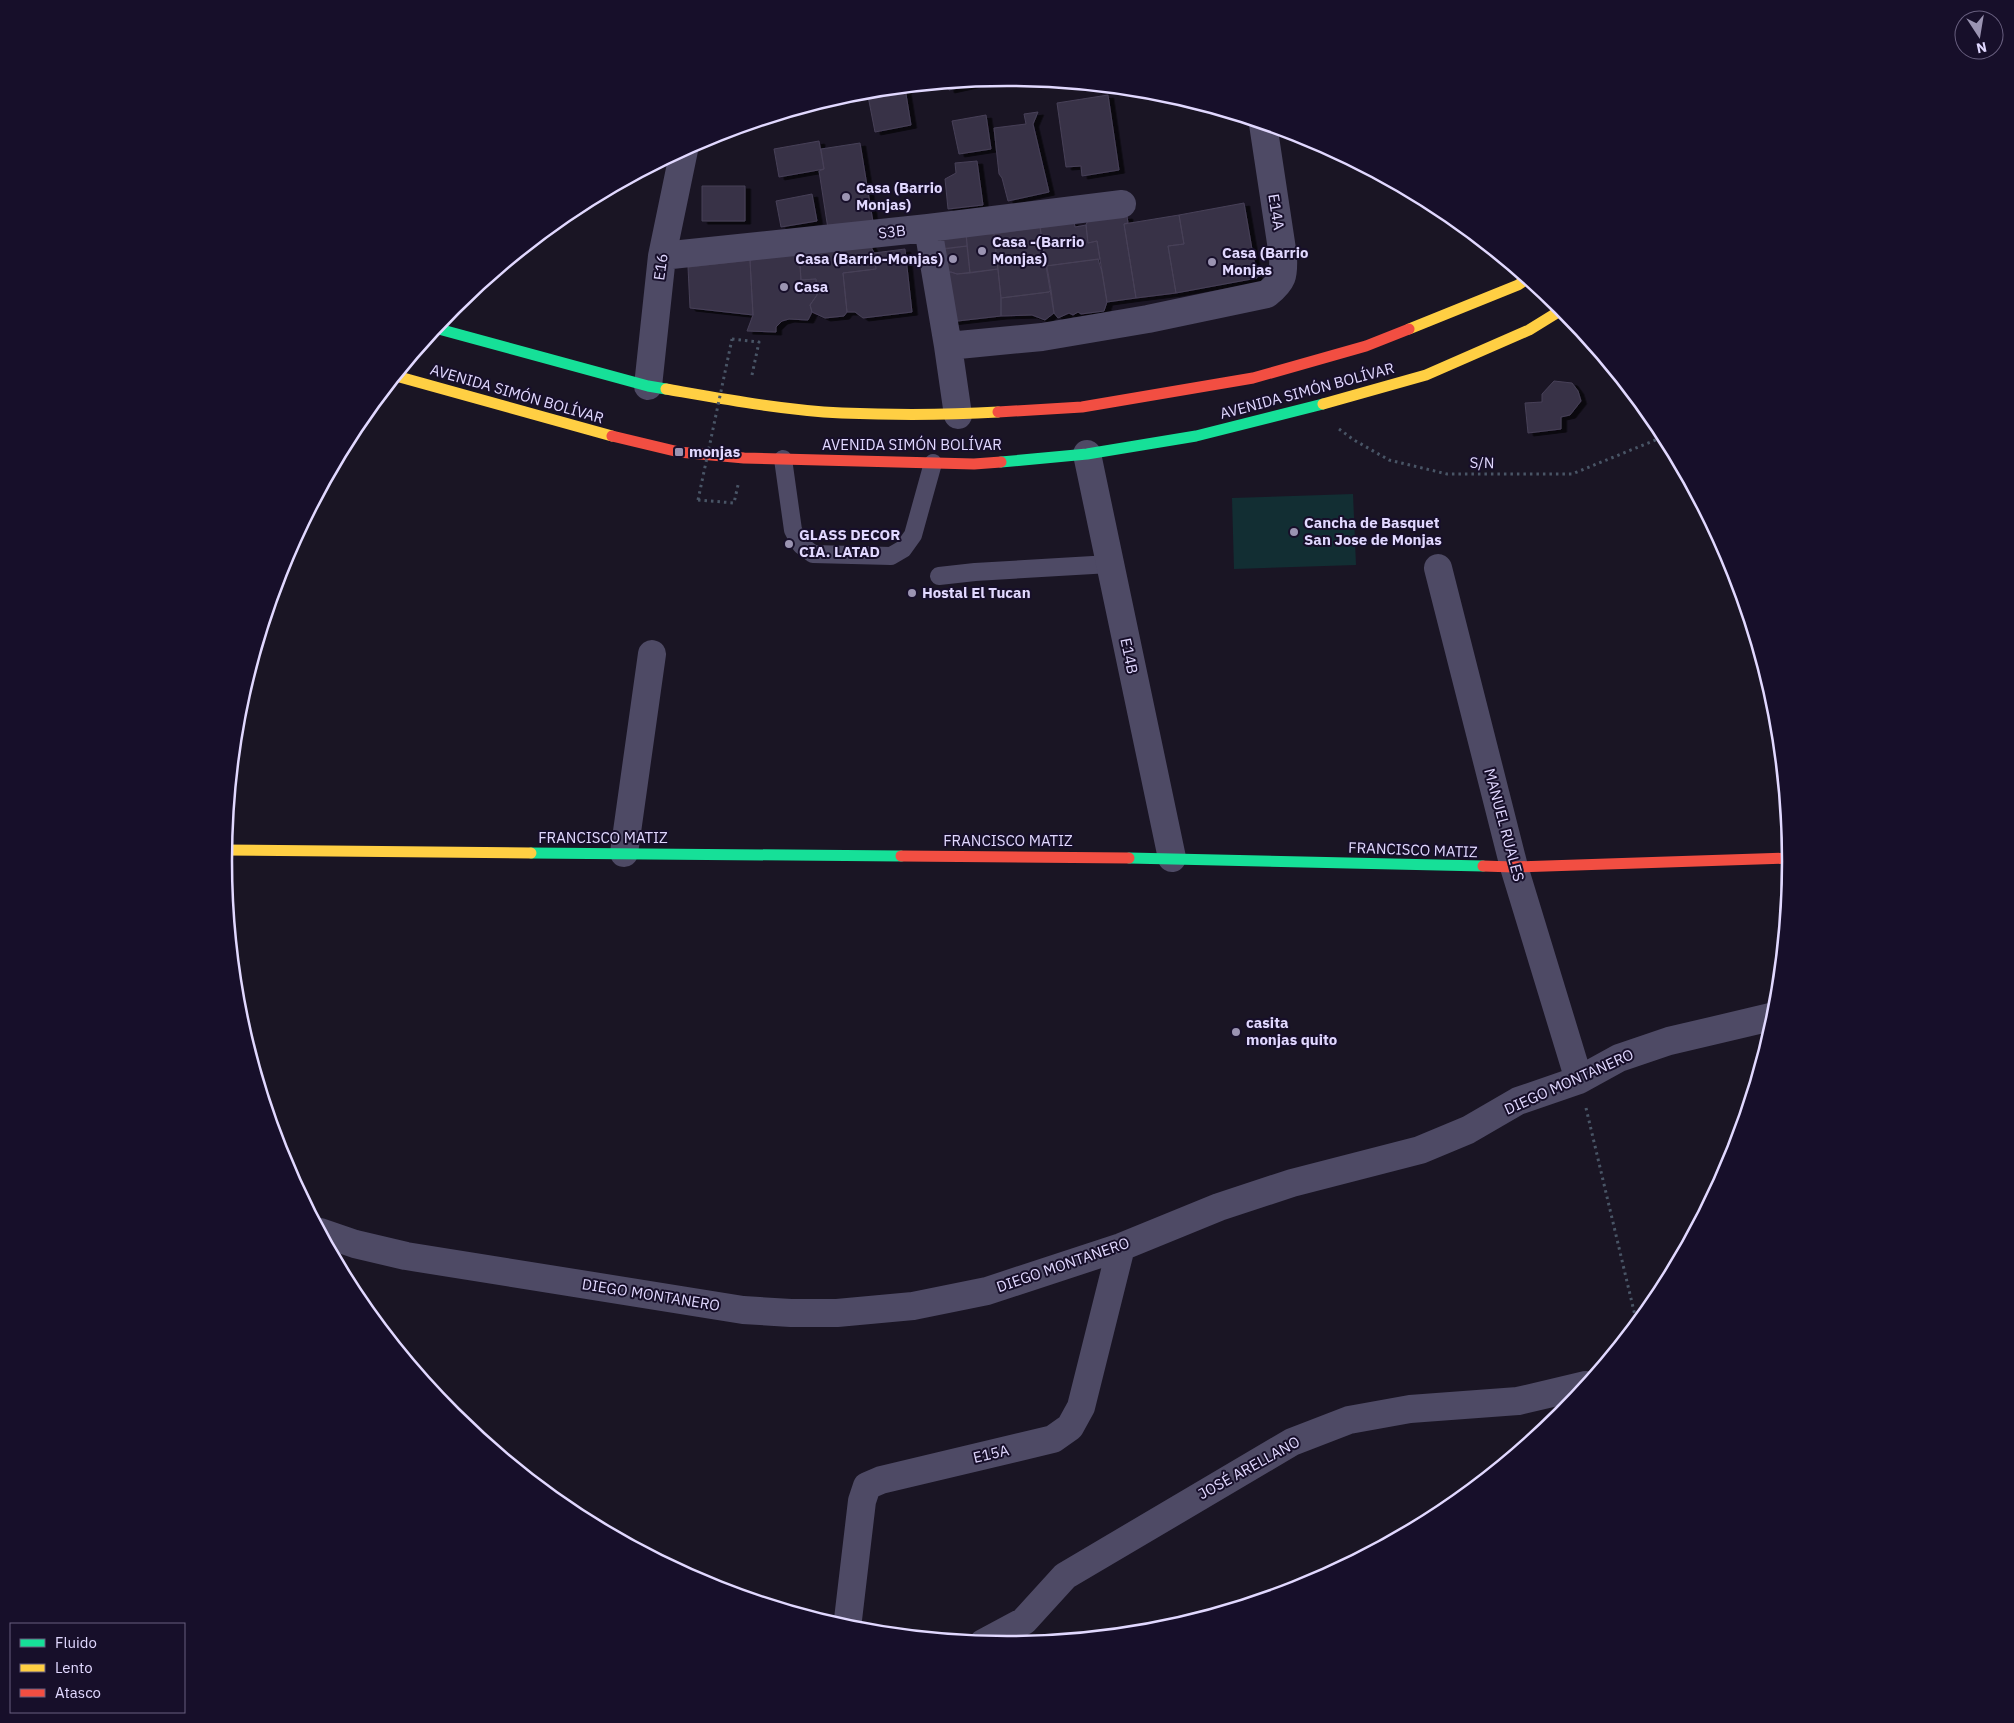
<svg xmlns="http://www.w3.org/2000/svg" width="2014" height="1723" viewBox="0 0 2014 1723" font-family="'IBM Plex Sans',sans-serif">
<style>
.green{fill:#122e33}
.building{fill:#393346;stroke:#474058;filter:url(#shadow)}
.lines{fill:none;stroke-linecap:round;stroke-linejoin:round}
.path{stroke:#495566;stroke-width:3;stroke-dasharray:2.5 4;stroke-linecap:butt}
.lane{stroke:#4e4a65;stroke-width:18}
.street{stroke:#4e4a65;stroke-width:28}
.fast{stroke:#16e098;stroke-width:11}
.slow{stroke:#ffcf43;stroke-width:11}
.jam{stroke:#f24e42;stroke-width:11}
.path-bridge{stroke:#495566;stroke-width:3;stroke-dasharray:2.5 4;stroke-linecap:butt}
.poi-dot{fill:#9b94b2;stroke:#170f2a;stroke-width:2}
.labels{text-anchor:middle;stroke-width:4;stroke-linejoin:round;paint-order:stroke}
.poi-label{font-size:15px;font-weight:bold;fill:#e1d8ff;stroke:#170f2a;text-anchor:start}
.street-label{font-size:15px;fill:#e1d8ff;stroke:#170f2a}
.rim{fill:none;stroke:#e1d8ff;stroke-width:2.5}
</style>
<defs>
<filter id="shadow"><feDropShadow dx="5.5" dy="3" stdDeviation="0" flood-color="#0009"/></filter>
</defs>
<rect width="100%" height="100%" fill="#1a1524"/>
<path class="green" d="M 1353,494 L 1356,565 L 1234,569 L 1232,498 Z"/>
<path class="building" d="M 990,79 L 990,81 L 949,90 L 947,83 Z
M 905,88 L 911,125 L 875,132 L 867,91 Z
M 1108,95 L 1119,170 L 1082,176 L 1081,166 L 1066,167 L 1057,103 Z
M 1038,112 L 1033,124 L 1049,192 L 1008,201 L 1002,178 L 999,174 L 994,128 L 1026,124 L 1024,114 Z
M 986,115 L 991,149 L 959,154 L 952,121 Z
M 819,141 L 824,169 L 779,177 L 774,149 Z
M 860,143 L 873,222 L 828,229 L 819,171 L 824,169 L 821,149 Z
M 977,161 L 983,205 L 948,209 L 945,179 L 956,173 L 955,163 Z
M 702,186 L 745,186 L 745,221 L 702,221 Z
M 812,194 L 817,221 L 781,227 L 776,201 Z
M 1244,203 L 1257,278 L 1176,293 L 1168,246 L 1184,244 L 1179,215 Z
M 1179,215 L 1184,244 L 1168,246 L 1176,293 L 1136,298 L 1124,224 Z
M 1127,216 L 1128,223 L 1124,224 L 1136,298 L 1107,302 L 1097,241 L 1088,243 L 1086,225 L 1088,220 Z
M 1074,222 L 1075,227 L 1086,225 L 1088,243 L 1097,241 L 1100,259 L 1046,266 L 1040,227 Z
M 1040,227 L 1051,290 L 1049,292 L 1001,298 L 994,234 Z
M 966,233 L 994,234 L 998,269 L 970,273 Z
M 966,233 L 967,246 L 940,249 L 940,236 Z
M 868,240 L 874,253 L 876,269 L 843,273 L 847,312 L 844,316 L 825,318 L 812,312 L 810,305 L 817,295 L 816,279 L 801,280 L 799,245 Z
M 967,246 L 970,273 L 957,274 L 951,272 L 943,273 L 937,250 Z
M 905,249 L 912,312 L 863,318 L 855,312 L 847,312 L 843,273 L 876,269 L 874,253 Z
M 799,254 L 801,280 L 816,279 L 817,295 L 810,305 L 812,312 L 808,320 L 789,319 L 782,321 L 776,327 L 776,332 L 747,331 L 753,315 L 750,260 Z
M 1098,259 L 1102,272 L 1107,302 L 1104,311 L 1081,314 L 1078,312 L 1073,315 L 1069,313 L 1058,318 L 1054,313 L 1046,266 Z
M 750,260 L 753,315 L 690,308 L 688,267 Z
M 998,269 L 1001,298 L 1001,316 L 949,322 L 943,273 L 951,272 L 957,274 Z
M 1051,290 L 1054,313 L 1045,320 L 1032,315 L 1001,316 L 1001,298 L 1049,292 Z
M 1554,381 L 1572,383 L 1578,391 L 1581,401 L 1570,415 L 1561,417 L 1561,429 L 1528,433 L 1525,403 L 1542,402 L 1542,394 Z"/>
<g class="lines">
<path class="path" d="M 732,339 L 759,342 L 752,375
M 1339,429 L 1354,440 L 1389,460 L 1447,474 L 1572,474 L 1658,439 L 1666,439
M 698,500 L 734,503 L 738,485
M 1586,1108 L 1637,1324"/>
<path class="lane" d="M 783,459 L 793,530 L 801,545 L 813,554 L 891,556 L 903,549 L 913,535 L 933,463
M 939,576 L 975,572 L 1110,564"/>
<path class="street" d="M 928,228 L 948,346
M 662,256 L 928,228 L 1122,204
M 648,386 L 662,256 L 684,150
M 958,415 L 948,346 L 1042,337 L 1148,319 L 1267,294 C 1283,281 1284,276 1283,256 L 1263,124
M 1087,454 L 1172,858
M 1438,568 L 1514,867 L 1579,1080
M 624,853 L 652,654
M 320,1232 L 355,1244 L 406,1256 L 743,1310 L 791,1313 L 837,1313 L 913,1306 L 987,1291 L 1121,1247 L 1219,1207 L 1292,1183 L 1420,1150 L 1468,1130 L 1518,1101 L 1579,1080 L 1619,1058 L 1669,1041 L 1775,1016
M 847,1628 L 862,1501 L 867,1486 L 881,1480 L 1053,1439 L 1070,1427 L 1081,1407 L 1121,1247
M 983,1643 L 1024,1621 L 1065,1576 L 1292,1442 L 1349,1420 L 1410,1409 L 1518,1401 L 1586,1385"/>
<path class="fast" d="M 435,328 L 648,386 L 666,389
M 1001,462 L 1087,454 L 1196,436 L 1323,404
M 531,853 L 901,856
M 1129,858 L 1483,866"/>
<path class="slow" d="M 1409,329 L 1518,285 L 1527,279
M 396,376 L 612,436
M 666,389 C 724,399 783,410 842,413 C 894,415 946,415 998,412
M 1323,404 L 1426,375 L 1529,330 L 1563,309
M 224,850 L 531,853"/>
<path class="jam" d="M 998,412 L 1082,407 L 1253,378 L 1366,346 L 1409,329
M 612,436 L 679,452 L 744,458 L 974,464 L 1001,462
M 901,856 L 1129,858
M 1483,866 L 1514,867 L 1791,858"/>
<path class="path-bridge" d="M 698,500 L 732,339"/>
</g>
<g class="poi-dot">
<circle cx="846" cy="197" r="5"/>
<circle cx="982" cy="251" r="5"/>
<circle cx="953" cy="259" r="5"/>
<circle cx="1212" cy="262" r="5"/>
<circle cx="784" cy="287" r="5"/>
<rect x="674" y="447" width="10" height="10" rx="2.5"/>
<circle cx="1294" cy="532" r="5"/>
<circle cx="789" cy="544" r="5"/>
<circle cx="912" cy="593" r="5"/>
<circle cx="1236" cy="1032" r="5"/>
</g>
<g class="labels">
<g class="poi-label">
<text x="856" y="193">Casa (Barrio<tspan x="856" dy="17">Monjas)</tspan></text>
<text x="992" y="247">Casa -(Barrio<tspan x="992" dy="17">Monjas)</tspan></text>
<text x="1222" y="258">Casa (Barrio<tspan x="1222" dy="17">Monjas</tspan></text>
<text x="943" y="264" text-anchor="end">Casa (Barrio-Monjas)</text>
<text x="794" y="292">Casa</text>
<text x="689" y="457">monjas</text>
<text x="1304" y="528">Cancha de Basquet<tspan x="1304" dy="17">San Jose de Monjas</tspan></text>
<text x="799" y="540">GLASS DECOR<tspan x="799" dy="17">CIA. LATAD</tspan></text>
<text x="922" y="598">Hostal El Tucan</text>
<text x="1246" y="1028">casita<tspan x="1246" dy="17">monjas quito</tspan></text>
</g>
<g class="street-label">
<text transform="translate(1276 212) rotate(81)" y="5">E14A</text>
<text transform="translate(892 232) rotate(-6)" y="5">S3B</text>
<text transform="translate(661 267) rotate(-82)" y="5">E16</text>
<text transform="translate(1307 391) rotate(-15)" y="5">AVENIDA SIMÓN BOLÍVAR</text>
<text transform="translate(517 394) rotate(16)" y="5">AVENIDA SIMÓN BOLÍVAR</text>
<text x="912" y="450">AVENIDA SIMÓN BOLÍVAR</text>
<text transform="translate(1482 463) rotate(1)" y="5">S/N</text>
<text transform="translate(1129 656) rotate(78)" y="5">E14B</text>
<text transform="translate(1504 825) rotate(75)" y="5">MANUEL RUALES</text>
<text x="603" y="843">FRANCISCO MATIZ</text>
<text x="1008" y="846">FRANCISCO MATIZ</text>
<text transform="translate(1413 850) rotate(2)" y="5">FRANCISCO MATIZ</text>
<text transform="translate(1569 1082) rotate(-24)" y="5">DIEGO MONTANERO</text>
<text transform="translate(1063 1265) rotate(-19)" y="5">DIEGO MONTANERO</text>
<text transform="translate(651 1295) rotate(9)" y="5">DIEGO MONTANERO</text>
<text transform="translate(991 1454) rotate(-13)" y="5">E15A</text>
<text transform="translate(1249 1468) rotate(-29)" y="5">JOSÉ ARELLANO</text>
</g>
</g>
<path d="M0 0H2014V1723H0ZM232 861a775 775 0 1 1 1550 0a775 775 0 1 1-1550 0Z" fill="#170f2a" fill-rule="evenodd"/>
<path class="rim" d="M232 861a775 775 0 1 1 1550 0a775 775 0 1 1-1550 0Z"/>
<rect x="10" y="1623" width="175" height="90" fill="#170f2a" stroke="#685f7f"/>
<rect x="20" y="1639" width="25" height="8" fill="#16e098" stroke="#685f7f"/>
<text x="55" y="1648" font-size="15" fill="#e1d8ff">Fluido</text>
<rect x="20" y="1664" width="25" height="8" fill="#ffcf43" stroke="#685f7f"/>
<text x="55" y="1673" font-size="15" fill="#e1d8ff">Lento</text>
<rect x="20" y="1689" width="25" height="8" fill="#f24e42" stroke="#685f7f"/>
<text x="55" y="1698" font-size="15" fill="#e1d8ff">Atasco</text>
<g transform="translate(1979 35) rotate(168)"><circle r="24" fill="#170f2a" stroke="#685f7f"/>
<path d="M0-4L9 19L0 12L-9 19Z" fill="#9b94b2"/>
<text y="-8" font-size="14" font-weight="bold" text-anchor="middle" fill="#e1d8ff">N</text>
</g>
</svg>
